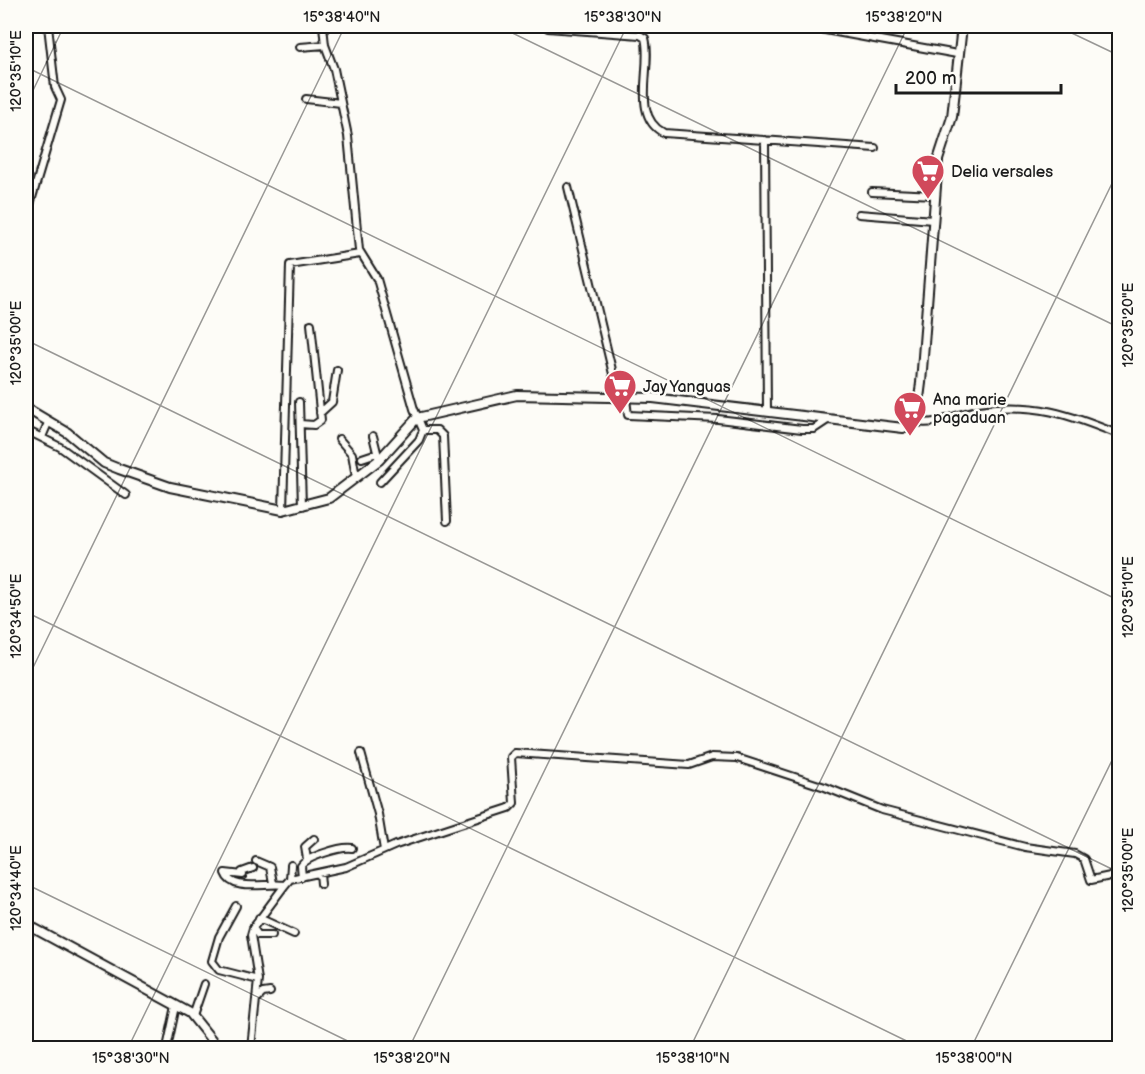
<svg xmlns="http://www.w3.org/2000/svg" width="1145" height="1074" viewBox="0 0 1145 1074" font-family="'Balsamiq Sans',sans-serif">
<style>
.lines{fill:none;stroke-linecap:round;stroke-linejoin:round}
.minor-casing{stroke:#1c1c1c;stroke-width:10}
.tertiary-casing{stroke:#1c1c1c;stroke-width:12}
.minor{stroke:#fdfcf7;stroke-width:6}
.tertiary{stroke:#fdfcf7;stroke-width:8}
.ticks{fill:none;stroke:#1c1c1c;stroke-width:1.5;stroke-opacity:0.45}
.labels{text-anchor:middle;stroke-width:5;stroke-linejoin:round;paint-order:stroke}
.poi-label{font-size:16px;fill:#1c1c1c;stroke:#fdfcf7;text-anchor:start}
.neatline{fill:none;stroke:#1c1c1c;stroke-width:2}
.ticks-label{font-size:15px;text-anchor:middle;fill:#1c1c1c}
</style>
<rect width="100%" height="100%" fill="#fdfcf7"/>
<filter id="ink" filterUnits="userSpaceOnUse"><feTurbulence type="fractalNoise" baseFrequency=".0167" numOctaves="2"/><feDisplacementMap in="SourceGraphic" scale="12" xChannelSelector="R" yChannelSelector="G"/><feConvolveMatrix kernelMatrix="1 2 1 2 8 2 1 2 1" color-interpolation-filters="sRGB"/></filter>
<g filter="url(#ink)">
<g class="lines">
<g class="minor-casing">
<path id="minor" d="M 323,26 L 325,45 L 334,69 L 348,136 L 359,250 L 377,279 L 414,409 L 423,430 L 419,440 L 380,482
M 803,26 L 957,54
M 548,28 L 640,35 L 645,38 C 653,66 630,116 664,133 L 875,148
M 300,47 L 325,45
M 306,99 L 341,103
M 765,140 L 767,410
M 568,187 L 619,399
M 872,192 L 935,195
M 859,214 L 933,220
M 26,218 L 61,100 L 55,87 L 48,26
M 626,399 L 628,415 L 718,419 L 802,429 L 814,429 L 829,419
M 299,402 L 302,506
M 320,413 L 332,402 L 337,370
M 916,422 C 939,426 957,413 979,410 C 1035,402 1069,414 1120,435
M 300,424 L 314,425 L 321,420 L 311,324
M 26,430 L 60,447 L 126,495
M 423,430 L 437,430 L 443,436 L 447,521
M 373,436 L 379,460
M 42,437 L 48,423
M 339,439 L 352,454 L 356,477
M 362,458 L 377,453
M 283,510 L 290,265 L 360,254
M 361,753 L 378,814 L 384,850
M 307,859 L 305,847 L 314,839
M 256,861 L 270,867 L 273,883
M 242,872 L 253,868
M 320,873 L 321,884
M 243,875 L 225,873 C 232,893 267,882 285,885
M 302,877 L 301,866 C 306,857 342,846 352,848
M 290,879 L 291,865
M 236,906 L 219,937 L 212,961 L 219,970 L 258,980
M 259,918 L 294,934
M 253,928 L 258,935 L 272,935
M 256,1000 L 263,993 L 270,992
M 193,1016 L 204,984
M 167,1048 L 176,1006
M 251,1048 L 258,980 L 251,935 L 253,928 L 285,885 L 290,879 L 346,867 L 396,845 L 509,808 L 514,803 L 511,757 L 515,753 L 689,765 L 712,757 L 737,758 L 825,787 L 882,810 L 1025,847 L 1075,854 L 1084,859 L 1091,880 L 1120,874"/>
</g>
<g class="tertiary-casing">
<path id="tertiary" d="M 26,408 L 68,433 L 104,463 L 119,469 L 170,487 L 283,510 L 329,498 L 379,460 L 417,418 L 517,395 L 653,398 L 903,428 L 916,422 L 921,383 L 938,160 L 952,117 L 962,26
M 26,924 L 190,1013 L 218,1048"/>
</g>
<use href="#minor" class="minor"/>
<use href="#tertiary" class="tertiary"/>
</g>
</g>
<path class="ticks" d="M 498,26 L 1120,328M 1057,26 L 1120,56M 26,67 L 1120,601M 26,105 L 64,26M 26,340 L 1120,873M 26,612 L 921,1048M 26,682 L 345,26M 26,884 L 362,1048M 128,1048 L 627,26M 409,1048 L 908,26M 690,1048 L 1120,167M 971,1048 L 1120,744"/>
<defs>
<g id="supermarket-pin" transform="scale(1.725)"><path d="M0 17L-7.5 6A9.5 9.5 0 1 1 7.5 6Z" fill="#d1495b" stroke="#fdfcf7"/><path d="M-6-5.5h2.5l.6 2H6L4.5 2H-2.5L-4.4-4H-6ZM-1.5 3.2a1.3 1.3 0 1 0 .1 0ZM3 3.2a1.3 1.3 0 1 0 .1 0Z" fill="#fff"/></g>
</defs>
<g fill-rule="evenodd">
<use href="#supermarket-pin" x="928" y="171"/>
<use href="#supermarket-pin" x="620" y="386"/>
<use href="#supermarket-pin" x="910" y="408"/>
</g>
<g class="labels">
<g class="poi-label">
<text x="951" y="177">Delia versales</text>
<text x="643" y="392">Jay Yanguas</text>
<text x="933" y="405">Ana marie<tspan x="933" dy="18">pagaduan</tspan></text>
</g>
</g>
<rect width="1145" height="1074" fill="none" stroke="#fdfcf7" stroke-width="66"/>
<path d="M896 84v9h165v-9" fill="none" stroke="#1c1c1c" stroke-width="3"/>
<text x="905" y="84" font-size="18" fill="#1c1c1c" stroke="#fdfcf7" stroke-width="4.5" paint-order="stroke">200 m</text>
<rect x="33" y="33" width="1079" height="1008" class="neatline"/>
<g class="ticks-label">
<text x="342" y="22">15°38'40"N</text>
<text x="623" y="22">15°38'30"N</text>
<text x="904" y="22">15°38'20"N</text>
<text transform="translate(16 71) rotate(-90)" y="5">120°35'10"E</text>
<text transform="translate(1128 325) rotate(-90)" y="5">120°35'20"E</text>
<text transform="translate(16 343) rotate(-90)" y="5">120°35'00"E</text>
<text transform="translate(1128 597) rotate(-90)" y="5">120°35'10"E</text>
<text transform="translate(16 616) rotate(-90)" y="5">120°34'50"E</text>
<text transform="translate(1128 870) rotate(-90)" y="5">120°35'00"E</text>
<text transform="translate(16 888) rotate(-90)" y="5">120°34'40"E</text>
<text x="131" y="1063">15°38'30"N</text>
<text x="412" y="1063">15°38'20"N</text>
<text x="693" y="1063">15°38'10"N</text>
<text x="974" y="1063">15°38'00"N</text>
</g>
</svg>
